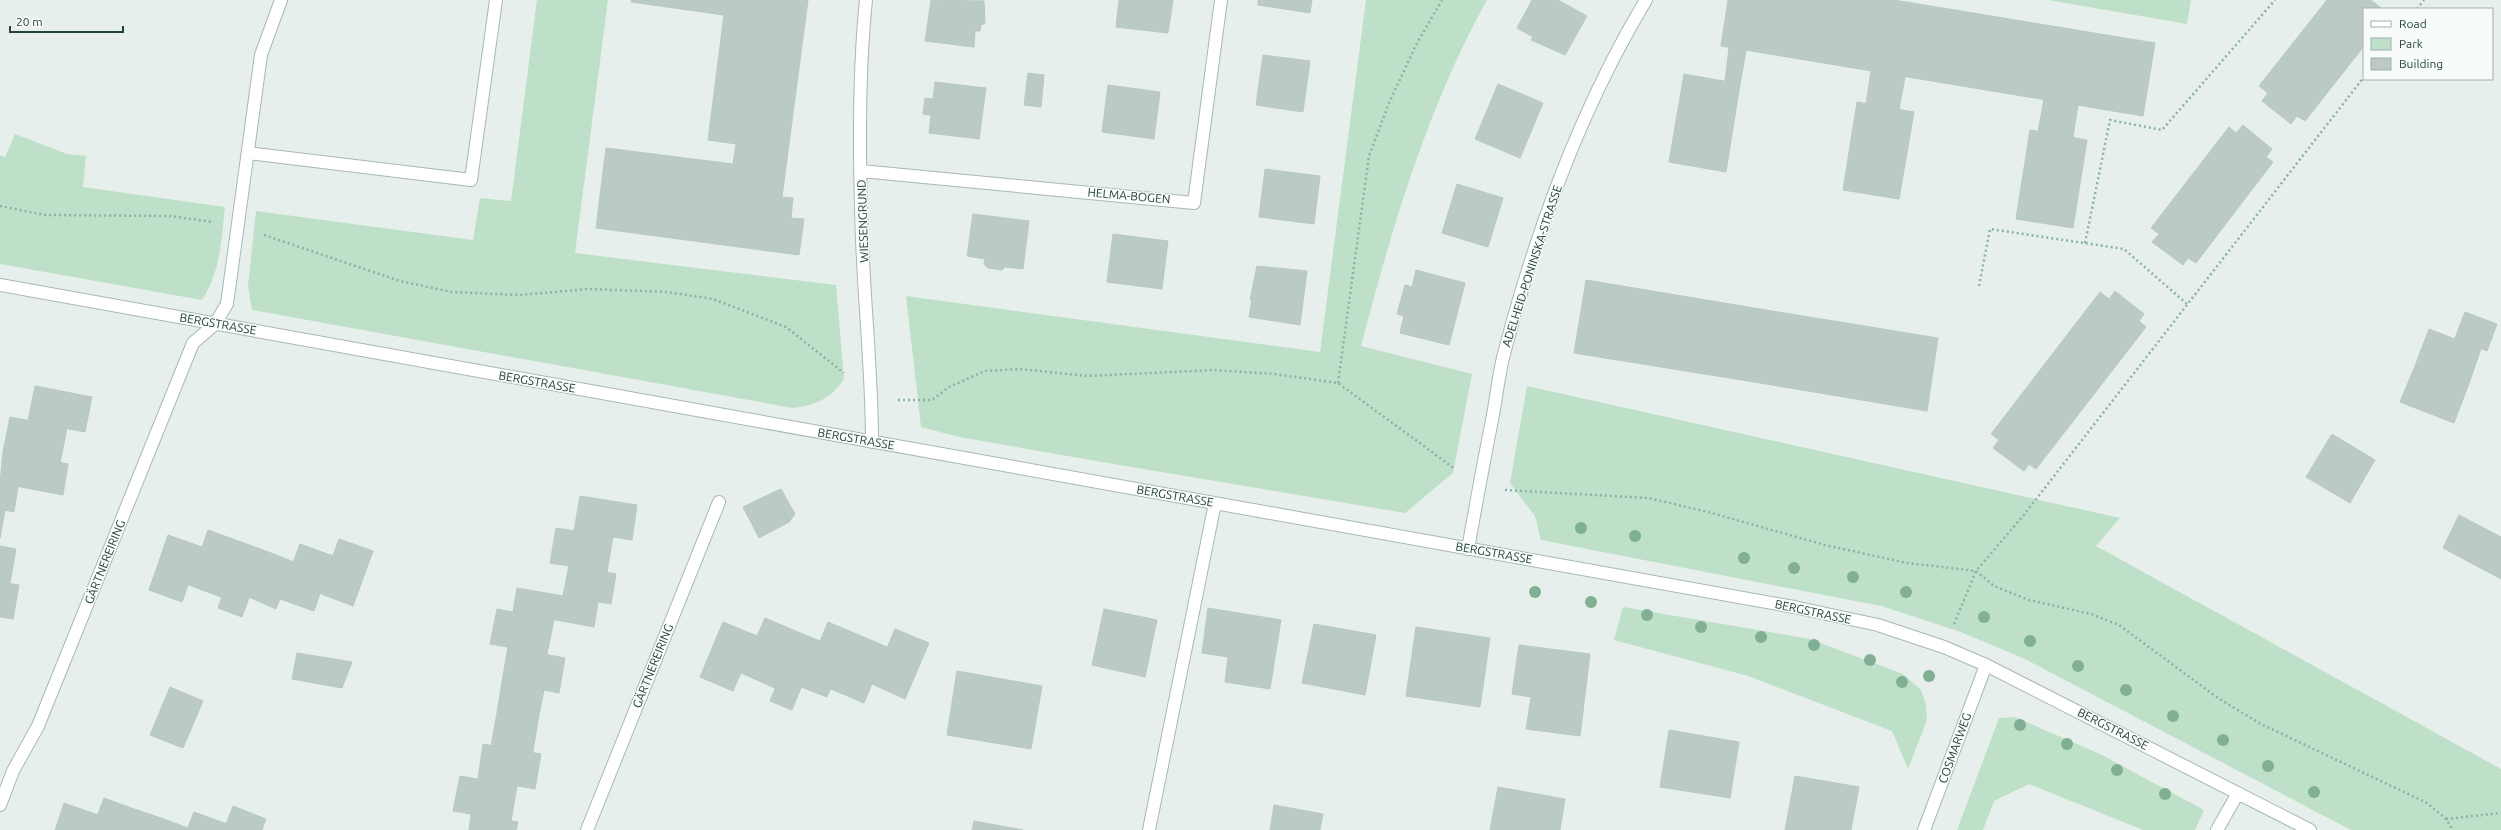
<svg xmlns="http://www.w3.org/2000/svg" width="2501" height="830" viewBox="0 0 2501 830" font-family="Ubuntu,sans-serif">
<style>
.green{fill:#bfe0c8}
.building{fill:#bbcac4;stroke:#b8c9c2}
.lines{fill:none;stroke-linecap:round;stroke-linejoin:round}
.minor-casing{stroke:#a8b8b2;stroke-width:14}
.path{stroke:#86b3a5;stroke-width:2.5;stroke-dasharray:2 3;stroke-linecap:butt}
.minor{stroke:#fff;stroke-width:12}
.tree{fill:#80af93}
.labels{text-anchor:middle;stroke-width:3;stroke-linejoin:round;paint-order:stroke}
.street-label{font-size:12px;fill:#24423a;stroke:#f7fbf9}
</style>
<rect width="100%" height="100%" fill="#e6efeb"/>
<path class="green" d="M 537,0 L 608,0 L 575,253 L 836,285 L 844,379 C 832,398 814,406 793,408 L 252,310 L 248,286 L 256,211 L 473,240 L 480,198 L 511,201 Z
M 1366,0 L 1487,0 C 1427,108 1392,228 1361,346 L 1472,374 L 1453,473 L 1405,513 L 1102,462 L 959,437 L 921,427 L 906,296 L 1320,352 Z
M 2048,0 L 2191,0 L 2187,24 Z
M 15,134 L 67,154 L 86,156 L 83,187 L 225,207 C 221,242 221,270 202,300 L 0,264 L 0,155 L 5,157 Z
M 1527,386 L 2120,518 L 2096,546 L 2501,769 L 2501,830 L 2351,830 L 2025,659 L 1958,631 L 1881,606 L 1541,540 L 1535,516 L 1510,483 Z
M 1623,607 L 1810,639 L 1903,674 L 1921,690 L 1926,704 L 1927,720 L 1908,769 L 1892,731 L 1748,676 L 1614,640 Z
M 2015,717 L 2100,754 L 2204,810 L 2195,830 L 2143,830 L 2029,784 L 1994,801 L 1983,830 L 1957,830 L 1999,718 Z"/>
<path class="building" d="M 632,0 L 808,0 L 782,197 L 793,198 L 791,218 L 804,219 L 799,255 L 596,228 L 606,148 L 733,164 L 736,144 L 708,140 L 724,15 L 631,2 Z
M 931,0 L 984,1 L 985,23 L 981,25 L 980,31 L 975,31 L 974,47 L 925,41 Z
M 1119,0 L 1173,0 L 1168,33 L 1116,27 Z
M 1258,0 L 1312,0 L 1310,13 L 1258,5 Z
M 1532,0 L 1558,0 L 1587,16 L 1565,55 L 1531,40 L 1533,37 L 1517,28 Z
M 1728,0 L 1894,0 L 2155,43 L 2143,116 L 1721,46 Z
M 2327,0 L 2371,0 L 2381,8 L 2364,9 L 2364,46 L 2305,121 L 2297,116 L 2291,124 L 2262,101 L 2268,93 L 2259,86 Z
M 1729,48 L 1746,51 L 1740,84 L 1725,81 Z
M 1263,55 L 1310,61 L 1303,112 L 1256,105 Z
M 1871,71 L 1905,77 L 1899,109 L 1866,104 Z
M 1028,73 L 1044,75 L 1041,107 L 1024,105 Z
M 1684,74 L 1740,84 L 1726,172 L 1669,162 Z
M 935,82 L 986,88 L 979,139 L 929,133 L 931,115 L 923,114 L 925,98 L 933,99 Z
M 1498,84 L 1543,103 L 1520,158 L 1475,139 Z
M 1108,85 L 1160,92 L 1154,139 L 1102,132 Z
M 2044,99 L 2078,105 L 2073,137 L 2038,132 Z
M 1857,102 L 1914,112 L 1899,199 L 1843,190 Z
M 2243,125 L 2272,149 L 2266,157 L 2273,162 L 2196,263 L 2188,258 L 2183,265 L 2152,242 L 2159,234 L 2151,228 L 2229,127 L 2236,133 Z
M 2030,130 L 2087,140 L 2073,228 L 2016,219 Z
M 1265,169 L 1320,176 L 1314,224 L 1259,217 Z
M 1457,184 L 1503,198 L 1488,247 L 1442,233 Z
M 973,214 L 1029,221 L 1023,269 L 1005,267 L 1002,270 L 988,268 L 984,264 L 985,259 L 967,256 Z
M 1113,234 L 1168,241 L 1162,289 L 1107,282 Z
M 1257,266 L 1307,271 L 1300,325 L 1249,317 L 1252,300 L 1250,300 Z
M 1416,270 L 1465,283 L 1449,345 L 1400,333 L 1404,316 L 1397,314 L 1405,285 L 1412,287 Z
M 1586,280 L 1760,309 L 1748,381 L 1574,353 Z
M 2115,291 L 2144,314 L 2139,321 L 2146,327 L 2036,469 L 2029,464 L 2024,471 L 1993,448 L 1999,440 L 1991,434 L 2100,292 L 2109,299 Z
M 1760,309 L 1938,338 L 1927,411 L 1748,381 Z
M 2465,312 L 2497,324 L 2487,351 L 2455,338 Z
M 2429,329 L 2481,349 L 2468,386 L 2415,366 Z
M 2415,366 L 2468,386 L 2454,423 L 2400,402 Z
M 35,386 L 92,397 L 85,432 L 28,421 Z
M 10,417 L 67,428 L 60,463 L 3,452 Z
M 2332,434 L 2375,460 L 2350,503 L 2306,477 Z
M 3,452 L 68,464 L 63,495 L 0,483 Z
M 0,483 L 18,487 L 14,512 L 0,509 Z
M 781,489 L 795,514 L 789,522 L 774,492 Z
M 774,492 L 789,522 L 759,538 L 743,507 Z
M 580,496 L 637,505 L 632,540 L 574,531 Z
M 0,509 L 5,510 L 0,538 Z
M 2459,515 L 2501,537 L 2501,579 L 2443,548 Z
M 556,528 L 613,537 L 607,572 L 550,563 Z
M 208,530 L 241,542 L 221,597 L 189,585 Z
M 168,535 L 202,547 L 182,602 L 149,590 Z
M 339,539 L 373,551 L 353,606 L 319,593 Z
M 241,542 L 266,551 L 242,617 L 218,608 Z
M 300,544 L 333,556 L 314,611 L 280,599 Z
M 0,546 L 16,549 L 10,583 L 0,582 Z
M 266,551 L 294,562 L 276,609 L 249,597 Z
M 569,565 L 616,574 L 611,604 L 563,596 Z
M 0,582 L 19,585 L 13,619 L 0,617 Z
M 517,588 L 598,602 L 594,627 L 513,612 Z
M 1208,608 L 1281,620 L 1270,689 L 1225,682 L 1228,657 L 1202,653 Z
M 497,609 L 554,620 L 547,654 L 490,644 Z
M 1104,609 L 1157,620 L 1145,677 L 1092,665 Z
M 765,618 L 798,632 L 775,688 L 741,673 Z
M 723,622 L 757,636 L 733,691 L 700,677 Z
M 828,622 L 854,633 L 827,697 L 801,687 Z
M 1314,624 L 1376,635 L 1365,695 L 1302,683 Z
M 1416,627 L 1490,638 L 1480,707 L 1406,696 Z
M 895,629 L 929,643 L 905,699 L 872,684 Z
M 798,632 L 820,641 L 792,710 L 770,701 Z
M 854,633 L 887,647 L 864,703 L 831,689 Z
M 1519,645 L 1590,654 L 1580,736 L 1526,729 L 1531,697 L 1512,694 Z
M 508,647 L 565,658 L 559,693 L 502,682 Z
M 297,653 L 352,662 L 342,688 L 292,679 Z
M 957,671 L 1042,686 L 1031,749 L 947,735 Z
M 502,682 L 544,690 L 538,720 L 497,713 Z
M 170,687 L 203,701 L 183,748 L 150,735 Z
M 497,713 L 538,720 L 533,752 L 491,746 Z
M 1669,730 L 1739,742 L 1730,798 L 1660,787 Z
M 483,744 L 541,754 L 535,789 L 478,779 Z
M 460,776 L 517,786 L 511,821 L 453,811 Z
M 1795,776 L 1859,787 L 1851,830 L 1785,830 Z
M 1498,787 L 1565,799 L 1560,830 L 1490,830 Z
M 104,798 L 137,810 L 130,830 L 92,830 Z
M 64,803 L 98,815 L 92,830 L 55,830 Z
M 1274,805 L 1323,814 L 1320,830 L 1270,830 Z
M 233,806 L 266,819 L 262,830 L 224,830 Z
M 137,810 L 161,818 L 157,830 L 130,830 Z
M 194,812 L 227,824 L 224,830 L 187,830 Z
M 471,814 L 518,822 L 516,830 L 469,830 Z
M 161,818 L 188,828 L 187,830 L 157,830 Z
M 974,821 L 1023,830 L 972,830 Z"/>
<g class="lines">
<g class="minor-casing">
<path id="minor" d="M 866,0 C 859,68 859,137 861,206 C 862,285 872,363 872,442
M 248,153 L 471,180 L 496,0
M 861,171 L 1194,203 L 1221,0
M 0,285 L 1794,607 L 1878,625 L 1944,647 L 1986,665 L 2310,830
M 1468,549 C 1476,504 1484,460 1493,415 C 1497,393 1499,371 1505,350 C 1537,228 1581,108 1646,0
M 0,805 L 13,771 L 38,726 L 193,343 L 215,324 L 227,304 L 261,55 L 281,0
M 587,830 L 719,502
M 1149,830 L 1215,503
M 1924,830 L 1986,665
M 2217,830 L 2238,793"/>
</g>
<path class="path" d="M 2417,9 L 2424,0
M 0,206 L 45,215 L 171,216 L 212,222
M 264,235 L 400,281 L 452,292 L 519,295 L 589,289 L 667,292 L 713,299 L 786,327 L 844,373
M 2085,243 L 2110,120 L 2162,130 L 2275,0
M 1979,286 L 1990,229 L 2124,249 L 2187,304
M 1338,383 L 1369,156 L 1389,103 L 1416,45 L 1442,0
M 898,400 L 932,400 L 949,387 L 985,371 L 1020,369 L 1087,376 L 1214,370 L 1274,374 L 1338,383 L 1455,469
M 1505,490 L 1648,498 L 1708,512 L 1825,545 L 1907,563 L 1976,571 L 1994,586 L 2029,600 L 2091,614 L 2119,625 L 2218,698 L 2259,723 L 2427,803 L 2446,819 L 2453,830
M 1954,624 L 1976,571 L 2023,516 L 2364,77
M 2446,819 L 2501,813"/>
<use href="#minor" class="minor"/>
</g>
<g class="tree">
<circle cx="1581" cy="528" r="6"/>
<circle cx="1635" cy="536" r="6"/>
<circle cx="1744" cy="558" r="6"/>
<circle cx="1794" cy="568" r="6"/>
<circle cx="1853" cy="577" r="6"/>
<circle cx="1535" cy="592" r="6"/>
<circle cx="1906" cy="592" r="6"/>
<circle cx="1591" cy="602" r="6"/>
<circle cx="1647" cy="615" r="6"/>
<circle cx="1984" cy="617" r="6"/>
<circle cx="1701" cy="627" r="6"/>
<circle cx="1761" cy="637" r="6"/>
<circle cx="2030" cy="641" r="6"/>
<circle cx="1814" cy="645" r="6"/>
<circle cx="1870" cy="660" r="6"/>
<circle cx="2078" cy="666" r="6"/>
<circle cx="1929" cy="676" r="6"/>
<circle cx="1902" cy="682" r="6"/>
<circle cx="2126" cy="690" r="6"/>
<circle cx="2173" cy="716" r="6"/>
<circle cx="2020" cy="725" r="6"/>
<circle cx="2223" cy="740" r="6"/>
<circle cx="2067" cy="744" r="6"/>
<circle cx="2268" cy="766" r="6"/>
<circle cx="2117" cy="770" r="6"/>
<circle cx="2314" cy="792" r="6"/>
<circle cx="2165" cy="794" r="6"/>
</g>
<g class="labels">
<g class="street-label">
<text transform="translate(1129 196) rotate(5)" y="4">HELMA-BOGEN</text>
<text transform="translate(863 221) rotate(-92)" y="4">WIESENGRUND</text>
<text transform="translate(1532 266) rotate(-72)" y="4">ADELHEID-PONINSKA-STRASSE</text>
<text transform="translate(218 324) rotate(10)" y="4">BERGSTRASSE</text>
<text transform="translate(537 382) rotate(10)" y="4">BERGSTRASSE</text>
<text transform="translate(856 439) rotate(10)" y="4">BERGSTRASSE</text>
<text transform="translate(1175 496) rotate(10)" y="4">BERGSTRASSE</text>
<text transform="translate(1494 553) rotate(10)" y="4">BERGSTRASSE</text>
<text transform="translate(105 562) rotate(-68)" y="4">GÄRTNEREIRING</text>
<text transform="translate(1813 612) rotate(12)" y="4">BERGSTRASSE</text>
<text transform="translate(653 666) rotate(-68)" y="4">GÄRTNEREIRING</text>
<text transform="translate(2113 729) rotate(27)" y="4">BERGSTRASSE</text>
<text transform="translate(1955 748) rotate(-70)" y="4">COSMARWEG</text>
</g>
</g>
<rect x="2363" y="8" width="130" height="72" fill="#f7fbf9" stroke="#a3b1ad"/>
<rect x="2371" y="21" width="20" height="6" fill="#ffffff" stroke="#a3b1ad"/>
<text x="2399" y="28" font-size="12" fill="#24423a">Road</text>
<rect x="2371" y="38" width="20" height="12" fill="#bfe0c8" stroke="#a3b1ad"/>
<text x="2399" y="48" font-size="12" fill="#24423a">Park</text>
<rect x="2371" y="58" width="20" height="12" fill="#bbcac4" stroke="#a3b1ad"/>
<text x="2399" y="68" font-size="12" fill="#24423a">Building</text>
<path d="M10 26v6h113v-6" fill="none" stroke="#24423a" stroke-width="2"/>
<text x="16" y="26" font-size="12" fill="#24423a" stroke="#f7fbf9" stroke-width="3" paint-order="stroke">20 m</text>
</svg>
